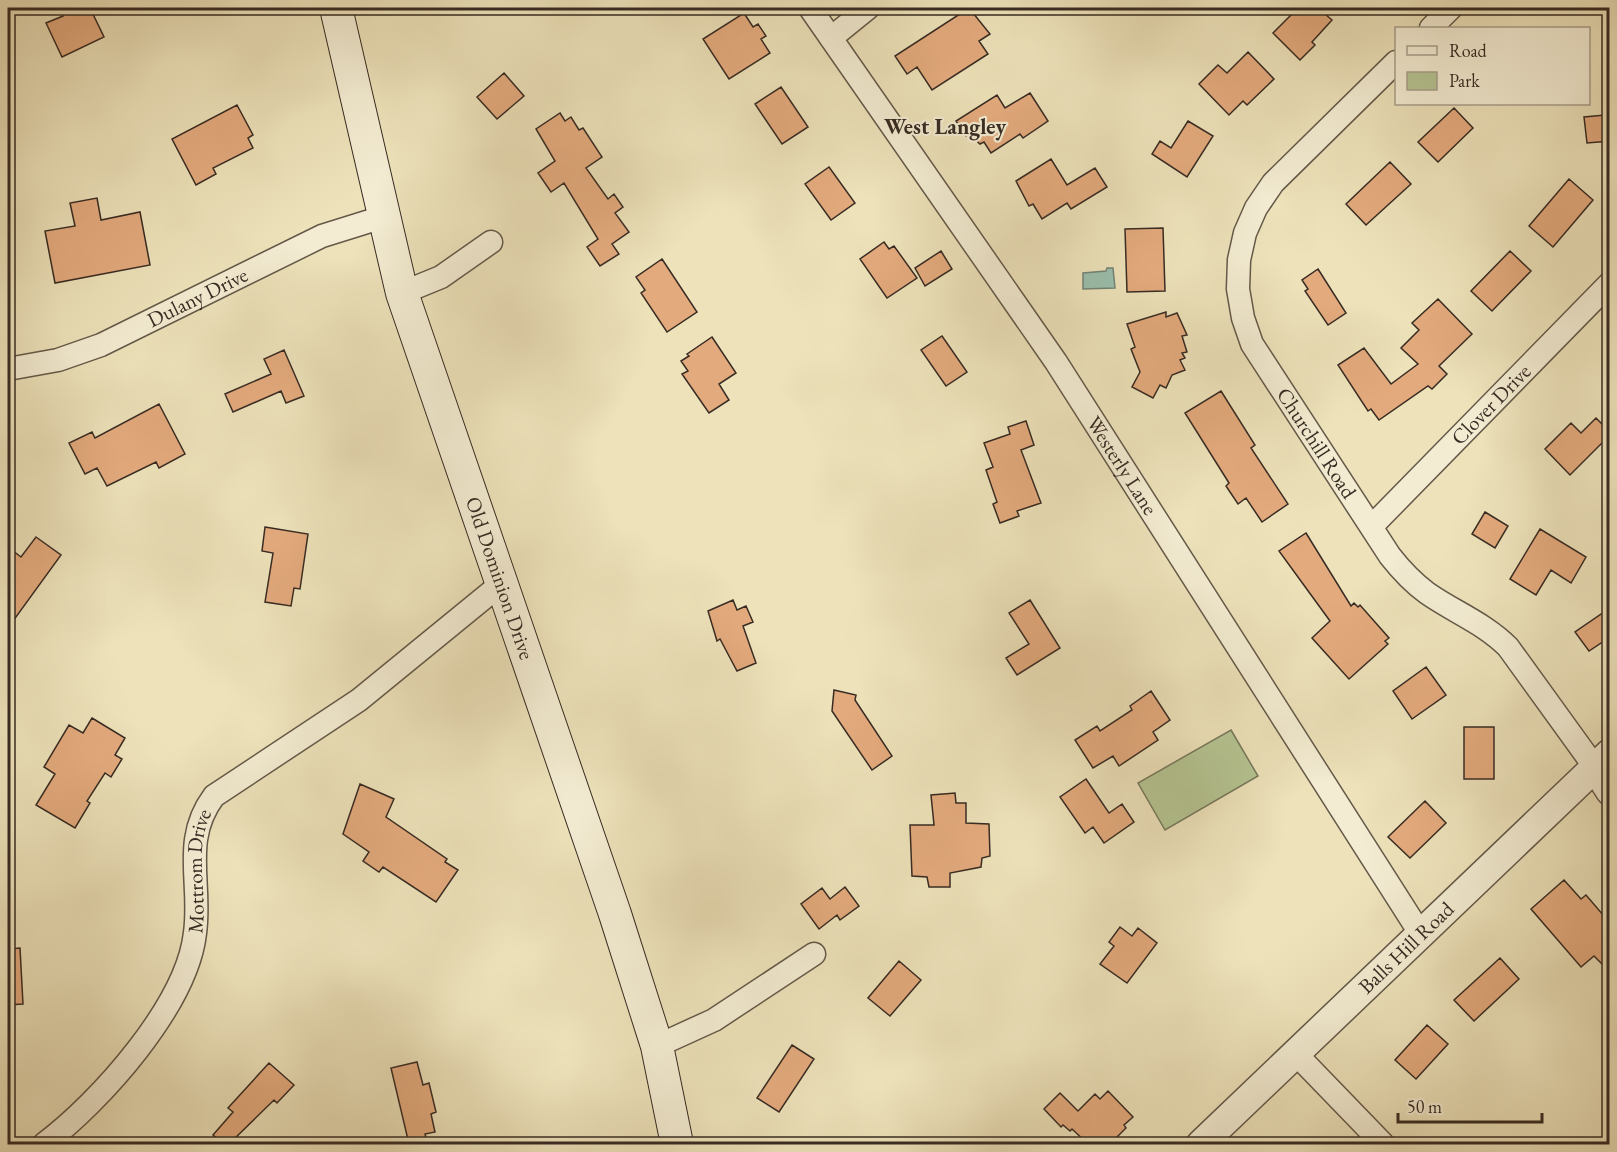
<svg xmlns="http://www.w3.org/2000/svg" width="1617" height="1152" viewBox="0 0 1617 1152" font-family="'EB Garamond',serif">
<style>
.green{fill:#b5c492;stroke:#76785a;stroke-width:1.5}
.water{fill:#9abeac;stroke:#728375;stroke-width:1.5}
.building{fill:#e3aa7d;stroke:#372b23;stroke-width:1.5}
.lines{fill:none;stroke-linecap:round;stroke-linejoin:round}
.minor-casing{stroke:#645949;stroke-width:25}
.tertiary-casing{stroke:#645949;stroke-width:31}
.secondary-casing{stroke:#372b23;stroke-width:34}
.minor{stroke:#f3ecd2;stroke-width:22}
.tertiary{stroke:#f3ecd2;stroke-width:28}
.secondary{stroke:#f3ecd2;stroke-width:32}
.labels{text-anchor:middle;stroke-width:4.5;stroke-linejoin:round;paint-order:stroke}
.street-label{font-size:21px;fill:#372b23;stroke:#f3ecd2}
.neighbourhood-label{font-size:22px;font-weight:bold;fill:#372b23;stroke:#f3ecd2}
</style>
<rect width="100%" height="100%" fill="#ede2ba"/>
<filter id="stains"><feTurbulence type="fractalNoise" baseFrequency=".00333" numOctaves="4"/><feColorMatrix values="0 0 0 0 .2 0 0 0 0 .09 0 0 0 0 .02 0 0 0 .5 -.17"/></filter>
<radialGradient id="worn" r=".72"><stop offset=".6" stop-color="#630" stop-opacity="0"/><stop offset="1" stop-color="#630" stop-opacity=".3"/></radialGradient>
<path class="green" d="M 1231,730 L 1258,776 L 1165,830 L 1138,783 Z"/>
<path class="water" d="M 1107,268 L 1113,268 L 1115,288 L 1083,289 L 1083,273 L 1106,271 Z"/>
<path class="building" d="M 59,8 L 90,8 L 104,37 L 62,57 L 46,23 L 63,16 Z
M 969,8 L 990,34 L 979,41 L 988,54 L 932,90 L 917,67 L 907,74 L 895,56 Z
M 1298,8 L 1318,8 L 1332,20 L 1312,42 L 1315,45 L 1300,60 L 1273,33 Z
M 744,13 L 753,27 L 758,24 L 766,36 L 761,39 L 770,53 L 729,79 L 703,39 Z
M 1248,52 L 1274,79 L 1247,105 L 1243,101 L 1229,115 L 1199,84 L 1218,65 L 1227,73 Z
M 504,73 L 524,96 L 497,119 L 477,97 Z
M 781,87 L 808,127 L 782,144 L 755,104 Z
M 1030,93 L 1048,121 L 1023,138 L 1020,134 L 991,153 L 984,142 L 980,144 L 969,134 L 966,136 L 956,121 L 997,95 L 1005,108 Z
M 237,105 L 253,135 L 248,138 L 253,148 L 213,168 L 216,174 L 196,185 L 172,139 Z
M 1454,108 L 1473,128 L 1438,162 L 1418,142 Z
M 560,113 L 565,121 L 571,117 L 579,130 L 583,128 L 602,157 L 586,168 L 608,199 L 614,194 L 623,207 L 615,213 L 629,232 L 612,244 L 619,254 L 600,266 L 587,247 L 598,239 L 564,183 L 551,192 L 538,173 L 555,161 L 536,129 Z
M 1605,115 L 1605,119 L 1610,119 L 1610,141 L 1587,143 L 1584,117 Z
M 1188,121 L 1213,136 L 1187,177 L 1152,154 L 1160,141 L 1171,148 Z
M 1051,159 L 1067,185 L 1095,168 L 1107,187 L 1071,209 L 1067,203 L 1042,219 L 1033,204 L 1029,206 L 1016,181 Z
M 1390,162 L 1411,184 L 1366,225 L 1346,204 Z
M 829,167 L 855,203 L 831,220 L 805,184 Z
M 1569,179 L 1593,200 L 1553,247 L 1529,226 Z
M 97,198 L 101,220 L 140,212 L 150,265 L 55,283 L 45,231 L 75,226 L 70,203 Z
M 1163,228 L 1165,291 L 1127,292 L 1125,229 Z
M 884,242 L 889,249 L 894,246 L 917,278 L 887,298 L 860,259 Z
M 941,251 L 952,269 L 925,286 L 915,268 Z
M 1510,251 L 1531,271 L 1492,311 L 1471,291 Z
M 662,259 L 697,312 L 667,332 L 641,293 L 645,290 L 636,277 Z
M 1318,269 L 1346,313 L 1328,325 L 1305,291 L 1308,289 L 1302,280 Z
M 1438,299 L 1472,334 L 1439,366 L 1447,374 L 1432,389 L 1428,386 L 1379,420 L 1371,409 L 1368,411 L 1338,365 L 1364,348 L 1391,384 L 1418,364 L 1401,348 L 1419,330 L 1412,323 Z
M 1166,312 L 1166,317 L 1177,313 L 1187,335 L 1182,336 L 1187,352 L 1182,353 L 1185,358 L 1180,360 L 1185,370 L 1172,375 L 1166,388 L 1160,385 L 1153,398 L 1132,387 L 1140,372 L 1131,349 L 1135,347 L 1127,324 Z
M 942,336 L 967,372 L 946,386 L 921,350 Z
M 712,337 L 736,373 L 719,384 L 729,400 L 709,413 L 682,374 L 688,371 L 681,361 L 689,356 L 687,354 Z
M 284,350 L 304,396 L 286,403 L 281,391 L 233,412 L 225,394 L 271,374 L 264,359 Z
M 1221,391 L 1255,445 L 1251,448 L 1288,504 L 1262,522 L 1246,498 L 1238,504 L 1226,486 L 1229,483 L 1185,413 Z
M 159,404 L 185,454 L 159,468 L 156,462 L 107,486 L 97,468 L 85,474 L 69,443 L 92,432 L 95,438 Z
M 1596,418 L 1610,432 L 1610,435 L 1570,475 L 1545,449 L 1571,423 L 1581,433 Z
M 1026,421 L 1034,445 L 1021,450 L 1041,503 L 1017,511 L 1019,516 L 1000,523 L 993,504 L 997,502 L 986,470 L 993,467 L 984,443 L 1010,434 L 1008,427 Z
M 1485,512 L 1508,526 L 1495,548 L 1472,534 Z
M 265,527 L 308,534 L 300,589 L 294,588 L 291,606 L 265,602 L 273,553 L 262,551 Z
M 1540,529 L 1586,557 L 1571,583 L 1551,570 L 1536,595 L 1510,579 Z
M 1306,533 L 1351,606 L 1354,603 L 1358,607 L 1360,605 L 1389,638 L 1385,641 L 1388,644 L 1349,679 L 1312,638 L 1330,621 L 1279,551 Z
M 36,537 L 61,555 L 8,628 L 8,547 L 21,557 Z
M 733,600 L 737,610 L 746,606 L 753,622 L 743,626 L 756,663 L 737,671 L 720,639 L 717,641 L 708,611 Z
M 1030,600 L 1060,648 L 1017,675 L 1006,658 L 1029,644 L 1009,613 Z
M 1610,608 L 1610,637 L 1589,651 L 1575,632 Z
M 1426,667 L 1446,695 L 1412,719 L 1393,691 Z
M 834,690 L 856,695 L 855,700 L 892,756 L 872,770 L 832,711 Z
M 1151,691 L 1170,720 L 1153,732 L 1158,740 L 1119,766 L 1113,756 L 1093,768 L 1075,740 L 1097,726 L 1100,731 L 1132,710 L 1130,706 Z
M 92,718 L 125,738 L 115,755 L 122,759 L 111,777 L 105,773 L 87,801 L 90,803 L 75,828 L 36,805 L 55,774 L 44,767 L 69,725 L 83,733 Z
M 1464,727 L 1494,727 L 1494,779 L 1464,779 Z
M 1086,779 L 1109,813 L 1122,804 L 1134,822 L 1104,843 L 1093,827 L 1085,833 L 1060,797 Z
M 360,784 L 394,799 L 386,817 L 447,859 L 445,862 L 458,870 L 436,902 L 383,867 L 379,872 L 363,861 L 369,852 L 343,834 Z
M 955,793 L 956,803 L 966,803 L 966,823 L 989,824 L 990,856 L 982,858 L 981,867 L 950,873 L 950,887 L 929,887 L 927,877 L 912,876 L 910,825 L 934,825 L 931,795 Z
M 1425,801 L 1446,823 L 1410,858 L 1388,837 Z
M 1564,880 L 1581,899 L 1586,895 L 1610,923 L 1610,972 L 1594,956 L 1581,967 L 1531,909 Z
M 845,887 L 859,906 L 840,920 L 837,915 L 819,929 L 801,904 L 822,888 L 830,899 Z
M 1120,927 L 1132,936 L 1138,928 L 1157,943 L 1127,983 L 1100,964 L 1114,946 L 1109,942 Z
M 20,948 L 23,1004 L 8,1005 L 8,949 Z
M 1500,958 L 1519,979 L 1474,1021 L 1454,1000 Z
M 899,961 L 921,980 L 890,1016 L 868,998 Z
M 1427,1025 L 1448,1044 L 1416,1079 L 1395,1060 Z
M 792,1045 L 814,1059 L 779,1112 L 757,1098 Z
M 417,1062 L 423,1085 L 429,1083 L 436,1112 L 431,1114 L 435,1132 L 425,1134 L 428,1144 L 409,1144 L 391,1068 Z
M 269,1063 L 294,1085 L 277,1103 L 274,1100 L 229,1144 L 223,1144 L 213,1135 L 233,1112 L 228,1108 Z
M 1108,1091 L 1133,1117 L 1124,1125 L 1126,1128 L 1110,1144 L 1088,1144 L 1072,1129 L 1070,1131 L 1063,1125 L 1061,1127 L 1044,1109 L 1060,1093 L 1078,1111 L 1095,1094 L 1100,1099 Z"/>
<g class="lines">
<g class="minor-casing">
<g id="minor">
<path id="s1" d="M 810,8 L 1056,362 L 1420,933"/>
<path d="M 1431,28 L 1451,8"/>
<path d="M 831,38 L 868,8"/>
<path id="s2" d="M 1396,62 L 1273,183 L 1256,208 L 1245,233 L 1239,260 L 1238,289 L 1243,318 L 1252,344 L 1390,556 C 1401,570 1412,582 1427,593 C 1454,612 1484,623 1508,647 L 1594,766"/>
<path d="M 402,293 L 441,277 L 491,242"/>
<path id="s3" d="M 8,369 L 58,360 L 101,345 L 322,236 L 386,216"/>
<path id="s4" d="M 1372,526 L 1610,283"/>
<path d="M 657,1046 L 714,1020 L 814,954"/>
<path d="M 1296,1054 L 1383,1144"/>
<path id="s5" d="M 44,1144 C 100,1102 187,1005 195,933 C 202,883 181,840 214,796 L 359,700 L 501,584"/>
</g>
</g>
<g class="tertiary-casing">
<g id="tertiary">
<path d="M 1594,766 L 1610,791"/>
<path id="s6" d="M 1201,1144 L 1610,753"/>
</g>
</g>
<g class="secondary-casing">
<g id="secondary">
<path id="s7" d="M 336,8 L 402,293 L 615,914 L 657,1046 L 677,1144"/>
</g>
</g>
<use href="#minor" class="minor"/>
<use href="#tertiary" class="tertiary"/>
<use href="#secondary" class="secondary"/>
</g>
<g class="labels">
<g class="street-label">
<text dy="7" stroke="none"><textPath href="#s3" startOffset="204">Dulany Drive</textPath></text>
<text dy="7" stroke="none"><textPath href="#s4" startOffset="170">Clover Drive</textPath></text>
<text dy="7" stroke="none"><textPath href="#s2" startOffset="462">Churchill Road</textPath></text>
<text dy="7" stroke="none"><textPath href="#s1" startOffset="554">Westerly Lane</textPath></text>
<text dy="7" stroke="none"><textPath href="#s7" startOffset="594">Old Dominion Drive</textPath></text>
<text dy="7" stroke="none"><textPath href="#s5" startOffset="327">Mottrom Drive</textPath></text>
<text dy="7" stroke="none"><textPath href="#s6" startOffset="284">Balls Hill Road</textPath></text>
</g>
<g class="neighbourhood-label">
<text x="945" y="134">West Langley</text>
</g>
</g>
<rect width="1617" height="1152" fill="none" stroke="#ede2ba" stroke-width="30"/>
<rect x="9" y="9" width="1599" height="1134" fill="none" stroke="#372b23" stroke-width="3"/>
<rect x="15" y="15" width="1587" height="1122" fill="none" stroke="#372b23" stroke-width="1.5"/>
<rect x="1395" y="27" width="195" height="78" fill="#f3ecd2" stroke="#a89f8c" stroke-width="1.5"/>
<rect x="1407" y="46" width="30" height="9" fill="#f3ecd2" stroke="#a89f8c" stroke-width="1.5"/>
<text x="1449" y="57" font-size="18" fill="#372b23">Road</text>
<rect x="1407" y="72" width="30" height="18" fill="#b5c492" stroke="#a89f8c" stroke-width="1.5"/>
<text x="1449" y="87" font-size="18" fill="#372b23">Park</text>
<path d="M1398 1113v9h144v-9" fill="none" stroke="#372b23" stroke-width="3"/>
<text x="1407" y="1113" font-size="18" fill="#372b23" stroke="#f3ecd2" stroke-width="4.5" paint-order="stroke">50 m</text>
<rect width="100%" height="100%" filter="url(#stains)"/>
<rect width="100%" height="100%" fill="url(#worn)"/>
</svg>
